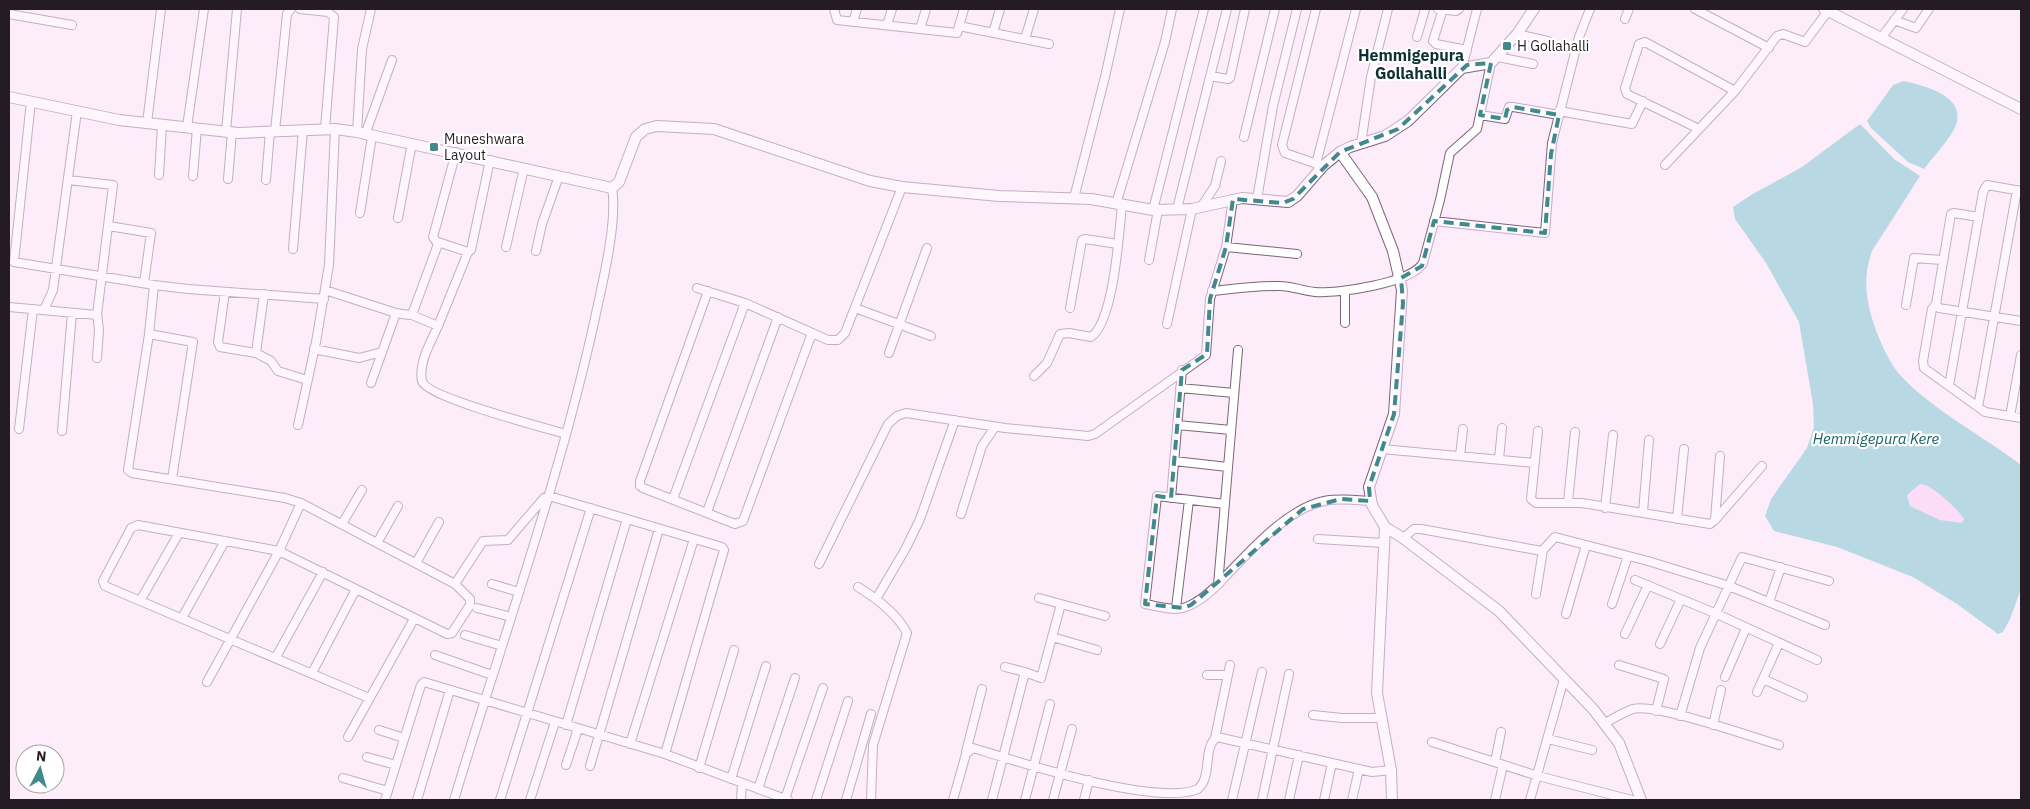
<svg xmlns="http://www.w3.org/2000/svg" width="2030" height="809" viewBox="0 0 2030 809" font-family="'IBM Plex Sans',sans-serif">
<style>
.green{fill:#fbcbf4}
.water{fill:#64c0c5;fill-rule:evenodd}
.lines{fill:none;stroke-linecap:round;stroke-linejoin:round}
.minor-casing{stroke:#7d657a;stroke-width:10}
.tertiary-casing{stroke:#7d657a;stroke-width:12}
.minor{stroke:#fff;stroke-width:8}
.tertiary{stroke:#fff;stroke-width:10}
.marked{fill:none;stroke:#41898d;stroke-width:4;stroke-dasharray:10 6;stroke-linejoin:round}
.poi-dot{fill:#41898d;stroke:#fff;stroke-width:2}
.labels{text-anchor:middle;stroke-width:4.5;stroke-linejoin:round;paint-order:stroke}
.poi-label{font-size:14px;fill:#251b24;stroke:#fff;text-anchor:start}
.water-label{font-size:15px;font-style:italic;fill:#156367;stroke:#fff}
.quarter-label{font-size:16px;font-weight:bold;fill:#0d3032;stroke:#fff}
</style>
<rect width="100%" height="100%" fill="#fdedfb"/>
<path class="green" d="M 1920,484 C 1932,484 1957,509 1964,519 L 1962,523 L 1940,520 L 1910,506 L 1907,495 Z"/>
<path class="water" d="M 1904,81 C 1924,86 1966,95 1956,125 C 1951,138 1933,157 1924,169 L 1908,162 L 1871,128 L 1867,121 L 1893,85 Z
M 1860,124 L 1894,159 L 1920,176 L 1872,251 C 1864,273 1865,292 1871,315 C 1876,333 1888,362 1901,376 C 1934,411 1983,436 2021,465 L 2021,589 L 2010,619 L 2003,632 L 1998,634 L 1957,604 L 1913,577 L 1837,547 L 1774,531 L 1765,516 L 1771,499 L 1807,448 L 1814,427 L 1813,404 L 1799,322 L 1766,263 L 1735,219 L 1733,207 L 1751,195 L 1802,167 ZM 1920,484 C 1932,484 1957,509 1964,519 L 1962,523 L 1940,520 L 1910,506 L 1907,495 Z"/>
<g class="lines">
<g class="minor-casing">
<path id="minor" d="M 300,9 L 328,12 L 334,17 L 325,129
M 834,9 L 837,20 L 957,33 L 959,26 L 1049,44
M 1316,9 L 1282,145 L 1285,153 L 1323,166
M 1438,9 L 1456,11 L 1459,9
M 1443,9 L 1433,41 L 1436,44 L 1467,50
M 1695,9 L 1769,48
M 9,14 L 72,25
M 1625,19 L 1629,9
M 1894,20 L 1916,28 L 1929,9
M 853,22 L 857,9
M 887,25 L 892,9
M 959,26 L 964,9
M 920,29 L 926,9
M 993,33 L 1000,9
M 1517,34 L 1548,41
M 1417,37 L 1425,9
M 1881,38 L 1903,9
M 1025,39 L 1034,9
M 1498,57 L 1533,64
M 1462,68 L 1477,9
M 1210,76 L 1228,79 L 1230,78 L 1245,9
M 31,101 L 14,262 L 154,285 L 149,334 L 128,470 L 132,473 L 285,498 L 301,503
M 1559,111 L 1632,124 L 1643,101
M 1480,115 L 1505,119 L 1509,107 L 1513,107 L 1559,115
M 147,123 L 161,9
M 187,127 L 204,9
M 1699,129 L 1627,94 L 1625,88 L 1639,44 L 1645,42 L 1735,91
M 226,131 L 237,9
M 275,131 L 287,14 L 291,9
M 357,132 L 362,49 L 371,9
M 365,135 L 392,60
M 1244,137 L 1275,9
M 1361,144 L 1371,77 L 1388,9
M 1316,164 L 1356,9
M 1665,165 L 1735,91 L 1777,36 L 1783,34 L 1805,42 L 1828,11
M 159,175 L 162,125
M 193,176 L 197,128
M 228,179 L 232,132
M 266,180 L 270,131
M 1074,198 L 1105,77 L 1120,9
M 1257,199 L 1273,106 L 1297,9
M 1116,204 L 1165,42 L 1172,9
M 1201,207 L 1215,186 L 1221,161
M 1177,209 L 1227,9
M 1153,210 L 1204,9
M 360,213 L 372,136
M 1979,217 L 1954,213 L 1951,214 L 1936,304 L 1939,308 L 2021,321
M 398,218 L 412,143
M 1434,221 L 1545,233 L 1552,143 L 1579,37 L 1590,9
M 109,226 L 151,233 L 144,283
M 438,242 L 468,252 L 471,250 L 490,160
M 506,247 L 524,168
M 1226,247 L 1297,254
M 293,249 L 303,130
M 536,251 L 542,224 L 559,176
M 1149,260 L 1158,210
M 154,285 L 188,289 L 324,299
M 697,288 L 745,303 L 828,340 L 838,340 L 845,333 L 902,187
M 325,290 L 396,313
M 708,291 L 640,481 L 640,486 L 643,488 L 735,524 L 743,521 L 812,333
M 1212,291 C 1233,289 1255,286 1277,286 C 1290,285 1302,291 1315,292 C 1337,294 1412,283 1423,263 L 1440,200 L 1450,153 L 1477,129 L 1491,63
M 1345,291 L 1345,323
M 225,292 L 218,342 L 220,347 L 256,353 L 271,361 L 278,371 L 307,380
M 1936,304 L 1932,309 L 1923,361 L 1924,368 L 1985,412 L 2021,418
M 1906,305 L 1914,258 L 1942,260
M 9,307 L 97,315 L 113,185 L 68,180
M 855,308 L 931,336
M 1070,308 L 1082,240 L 1085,239 L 1118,244
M 44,310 L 53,290 L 77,111
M 412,315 L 438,326 L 468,252
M 1167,324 L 1192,209
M 438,326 C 431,342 418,363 422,381 C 426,397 545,428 566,434
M 149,334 L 193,342 L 172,479
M 314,349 L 359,358 L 382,352
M 256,353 L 264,294
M 889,353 L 927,248
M 97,358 L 99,330 L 97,313
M 1034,376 L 1047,363 L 1060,334 L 1069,333 L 1091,337 C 1114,321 1119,233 1122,205
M 371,383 L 396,313 L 409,315 L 413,312 L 438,244 L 433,237 L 456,152
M 1949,386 L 1983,192 L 1987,185 L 2021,191
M 1180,388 L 1234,393
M 1978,407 L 2017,190
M 2010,416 L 2021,355
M 298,425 L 316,342 L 329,265 L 335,129
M 1177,425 L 1231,430
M 19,429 L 33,309
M 62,431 L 72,313
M 1538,431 L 1531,499 L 1536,503 L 1582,503 L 1710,524 L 1715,520 L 1720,456
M 1382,449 L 1535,463
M 1460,456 L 1463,429
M 1499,459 L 1502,428
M 1174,461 L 1228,467
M 1171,498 L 1182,370
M 673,499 L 745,303
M 1568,502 L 1575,432
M 1225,504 L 1157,496 L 1145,604 C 1157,606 1172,611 1183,608 C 1198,604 1216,587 1226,576 C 1251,550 1287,509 1324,501 C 1340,498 1355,500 1370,501
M 1605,508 L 1613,435
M 707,512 L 778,317
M 1643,512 L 1649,440
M 961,514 L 982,446 L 995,427
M 1677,519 L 1684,449
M 1715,520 L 1762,466
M 342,524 L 362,490
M 1403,538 L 1414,529 L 1421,529 L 1542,551 L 1555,537 L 1648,561 L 1729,586 L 1825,625
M 1318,539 L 1384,543
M 377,543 L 398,506
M 416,563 L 439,522
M 819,564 L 888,424 L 897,416 L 906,413 L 1005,428 L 1088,436 L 1095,434 L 1206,355 L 1210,299 L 1226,247 L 1233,199
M 1635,580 L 1717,614 L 1817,660
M 492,584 L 519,592
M 1218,585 L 1238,350
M 858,587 C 876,598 897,614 907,633 L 873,745 L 871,800
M 1536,594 L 1543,550
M 876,599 L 906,548 L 920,519 L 955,420
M 140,601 L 179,533
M 1769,602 L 1781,567
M 1061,604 L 1105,616
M 1612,604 L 1628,556
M 477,608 L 511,617
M 1176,608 L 1189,500
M 1566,614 L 1586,545
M 182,618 L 225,541
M 1625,634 L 1648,585
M 465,635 L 502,646
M 1052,637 L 1097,650
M 1660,644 L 1681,599
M 435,655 L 492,675
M 276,657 L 323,572
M 1619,665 L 1664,679 L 1656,711
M 1025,672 L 1041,678 L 1061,604 L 1039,598
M 312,673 L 356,589
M 1207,675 L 1228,675
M 1725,677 L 1746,628
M 1763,679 L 1803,697
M 207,682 L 279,551 L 301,503 L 455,584 L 483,541 L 508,540 L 544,498 L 549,496 L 722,547 L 724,550 L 665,754
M 1757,692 L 1779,643
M 369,698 L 105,586 L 103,581 L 131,528 L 138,525 L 279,551 L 447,634 L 452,633 L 470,605 L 470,599 L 455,584
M 1313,715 L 1342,718 L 1380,718
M 1680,716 L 1700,648 L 1742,557 L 1829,581
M 1605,723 C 1614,718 1624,712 1633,709 C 1656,703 1752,737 1779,745
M 566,725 L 627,519
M 1713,725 L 1721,690
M 379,730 L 404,738
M 348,737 L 414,619
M 1215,738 L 1230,665
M 1548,739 L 1592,750
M 1432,742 L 1538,776 L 1632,800
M 630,744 L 694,539
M 966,752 L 982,689
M 367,757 L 396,765
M 1495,762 L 1501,732
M 566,765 L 578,729
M 590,766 L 659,529
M 699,768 L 734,650
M 343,778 L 388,791
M 731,779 L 766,666
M 758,789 L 795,678
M 785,799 L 823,688
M 385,800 L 421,685 L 424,682 L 665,754 L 788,800
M 417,800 L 450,690
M 454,800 C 502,640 559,482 595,318 C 602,285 618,221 612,188
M 500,800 L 591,508
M 530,800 L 555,722
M 741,800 L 742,783
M 816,800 L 848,701
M 846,800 L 871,714
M 953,800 L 966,754 L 973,748 C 1019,762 1156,807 1198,789 C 1213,776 1202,748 1217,737 L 1372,772 L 1391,770
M 992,800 L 1025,672 L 1005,667
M 1025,800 L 1050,704
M 1053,800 L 1072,729
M 1084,800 L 1089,780
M 1232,800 L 1262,672
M 1262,800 L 1289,674
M 1289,800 L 1299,755
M 1324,800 L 1332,763
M 1352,800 L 1359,769
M 1495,800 L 1503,765
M 1530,800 L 1564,679"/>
</g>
<g class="tertiary-casing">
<path id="tertiary" d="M 1824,9 L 2021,109
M 9,97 L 119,120 L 238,133 L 335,129 L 357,132 L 612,188 L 619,182 L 636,137 L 645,129 L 657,126 L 714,129 L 870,181 L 902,187 L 999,196 L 1091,199 L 1153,210 L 1192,209 L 1242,198 L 1288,202 L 1297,196 L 1323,166 L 1340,152 L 1350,147 L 1385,136 L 1408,121 L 1462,68 L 1491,63 L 1517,34 L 1534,9
M 1340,152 L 1372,197 L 1393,251 L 1402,290 L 1394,414 L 1369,487 L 1372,505 L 1385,527 L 1403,538 L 1499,611 L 1593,709 L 1619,743 L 1641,800
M 1385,527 L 1377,693 L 1391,770 L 1392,800"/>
</g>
<use href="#minor" class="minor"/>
<use href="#tertiary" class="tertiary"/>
</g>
<path d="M0 0H2030V809H0ZM 1491,63 L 1480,115 L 1505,119 L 1507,110 L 1513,107 L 1559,115 L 1551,154 L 1545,233 L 1434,221 L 1422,266 L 1401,278 L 1403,303 L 1394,414 L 1369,487 L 1370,501 L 1341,499 L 1303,509 L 1191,605 L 1183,608 L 1145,604 L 1157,496 L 1171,498 L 1182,370 L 1207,354 L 1210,299 L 1226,247 L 1233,199 L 1283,203 L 1293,199 L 1340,152 L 1398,129 L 1467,65 Z" fill="#fdedfb" fill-opacity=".55" fill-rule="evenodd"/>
<path class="marked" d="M 1491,63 L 1480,115 L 1505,119 L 1507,110 L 1513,107 L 1559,115 L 1551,154 L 1545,233 L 1434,221 L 1422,266 L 1401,278 L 1403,303 L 1394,414 L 1369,487 L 1370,501 L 1341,499 L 1303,509 L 1191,605 L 1183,608 L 1145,604 L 1157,496 L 1171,498 L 1182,370 L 1207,354 L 1210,299 L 1226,247 L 1233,199 L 1283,203 L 1293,199 L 1340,152 L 1398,129 L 1467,65 Z"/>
<g class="poi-dot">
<rect x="1502" y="41" width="10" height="10" rx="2.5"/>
<rect x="429" y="142" width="10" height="10" rx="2.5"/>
</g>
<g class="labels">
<g class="poi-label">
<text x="1517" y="51">H Gollahalli</text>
<text x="444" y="144">Muneshwara<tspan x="444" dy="16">Layout</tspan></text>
</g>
<g class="water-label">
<text x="1876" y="444">Hemmigepura Kere</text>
</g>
<g class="quarter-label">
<text x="1411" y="61">Hemmigepura<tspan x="1411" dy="18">Gollahalli</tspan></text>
</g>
</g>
<rect width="2030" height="809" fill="none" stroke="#251b24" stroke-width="20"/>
<g transform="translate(40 769) rotate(6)"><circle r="24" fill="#ffffff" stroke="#a8a4a7"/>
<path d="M0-4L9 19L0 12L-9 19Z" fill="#41898d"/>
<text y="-8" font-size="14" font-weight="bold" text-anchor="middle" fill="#251b24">N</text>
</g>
</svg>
